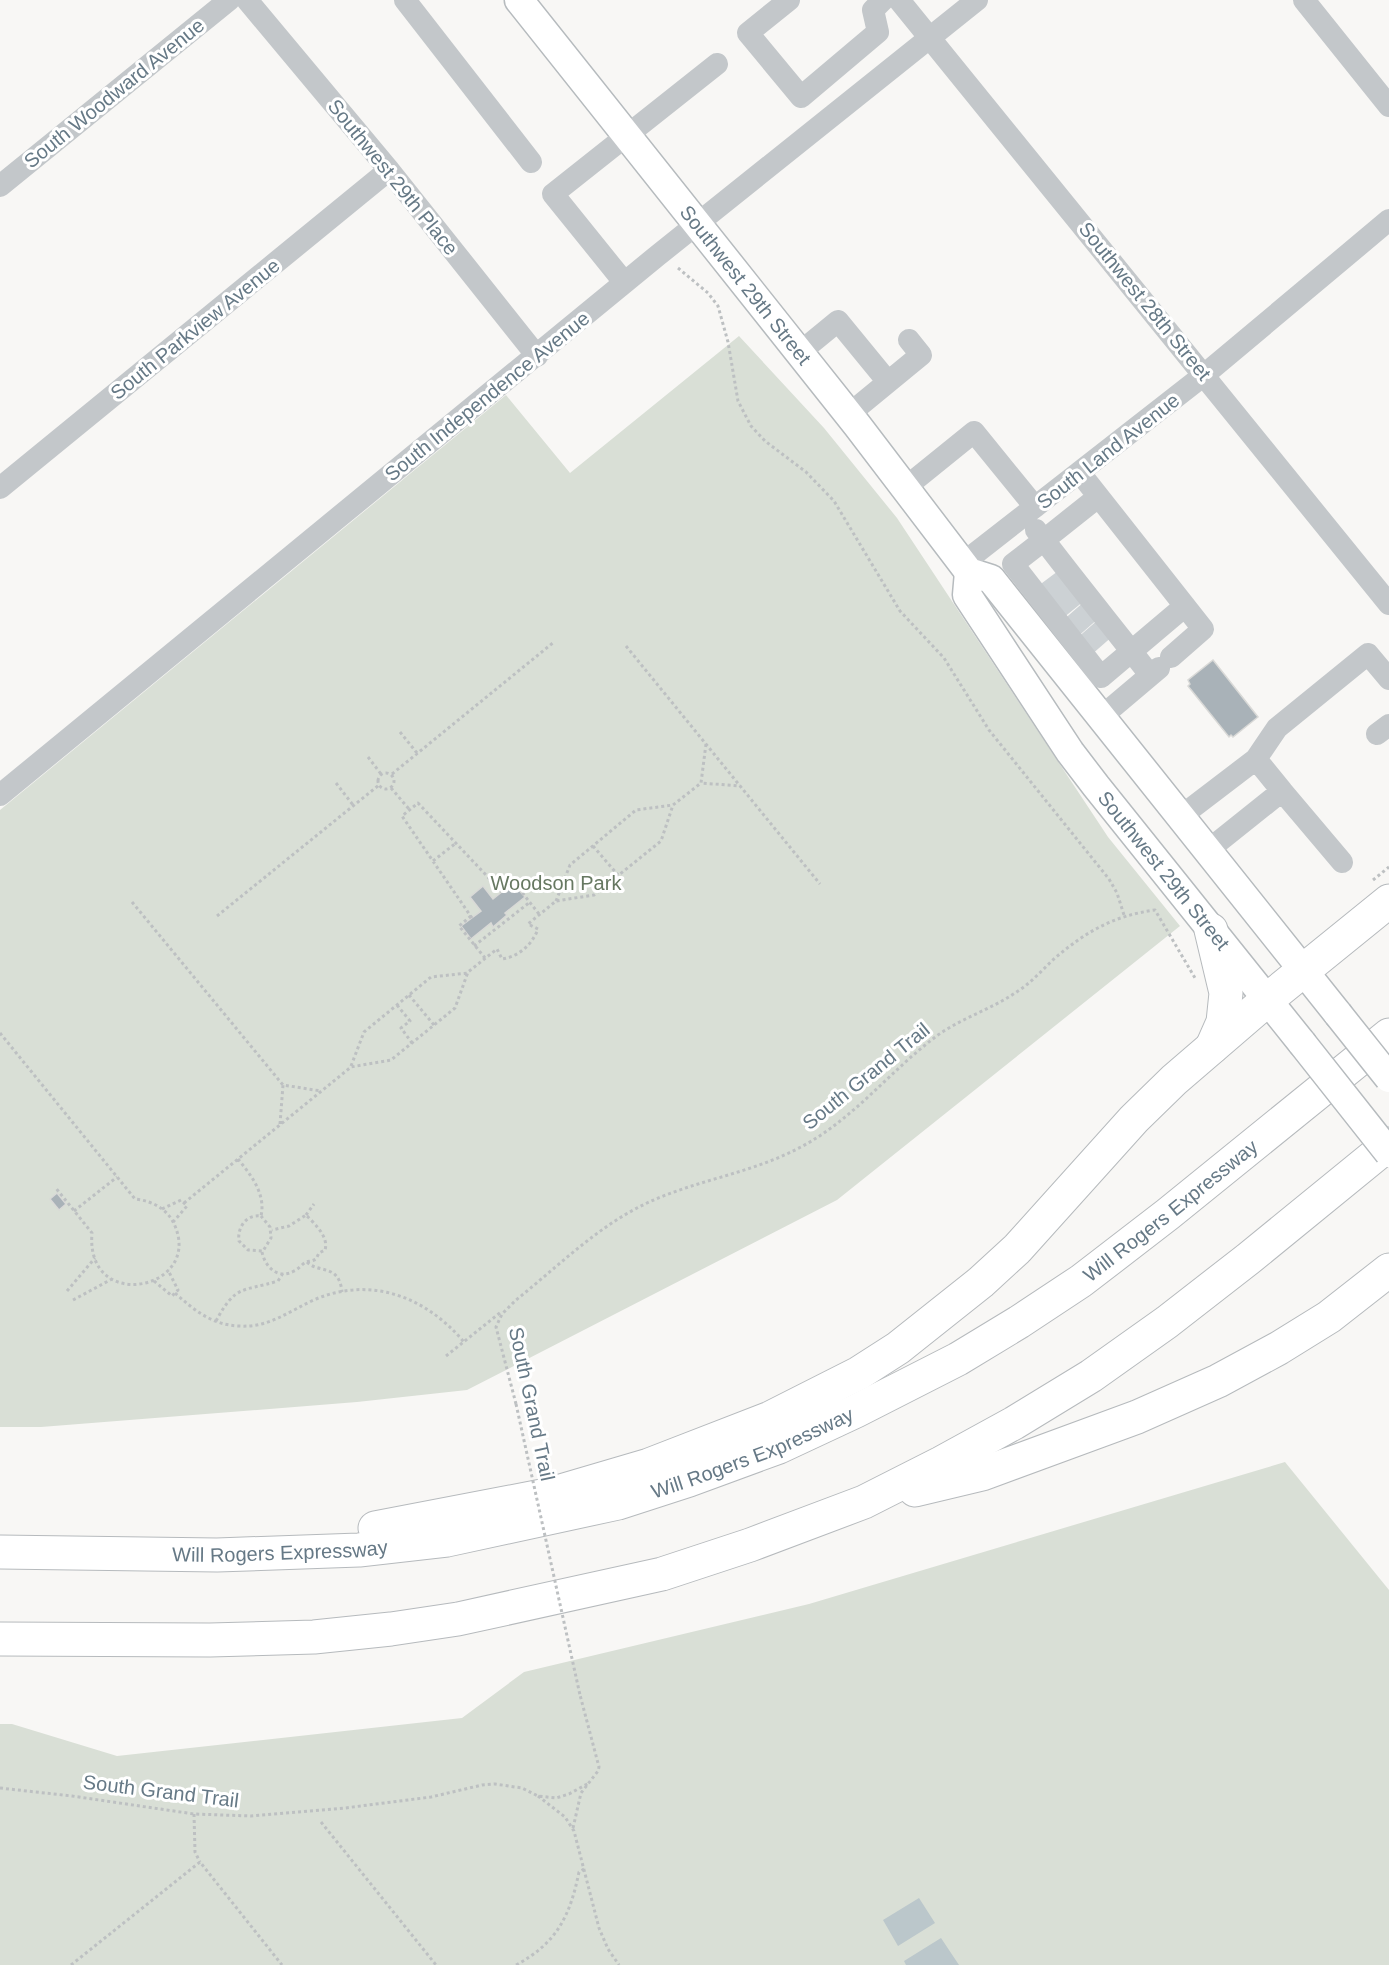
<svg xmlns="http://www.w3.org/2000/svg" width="1389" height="1965" viewBox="0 0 1389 1965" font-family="Helvetica,sans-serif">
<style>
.green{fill:#d9dfd6}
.water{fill:#bbc7cb}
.building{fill:#a9b2b8;stroke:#d9d9d7;stroke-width:1.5}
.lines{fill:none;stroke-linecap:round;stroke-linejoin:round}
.minor-tunnel{stroke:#ccd1d4;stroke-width:22;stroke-dasharray:22 11;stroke-linecap:butt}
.major-casing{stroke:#b6bbbe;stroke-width:31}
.highway-casing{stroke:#b6babd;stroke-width:35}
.path{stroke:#bdc0c2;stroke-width:3;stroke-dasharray:3 3;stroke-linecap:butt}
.minor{stroke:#c3c7ca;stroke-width:22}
.major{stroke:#fff;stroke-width:28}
.highway{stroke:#fff;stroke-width:33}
.major-bridge-casing{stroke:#b6bbbe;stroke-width:31;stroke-linecap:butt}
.path-bridge{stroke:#bdc0c2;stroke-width:3;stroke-dasharray:3 3;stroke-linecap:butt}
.major-bridge{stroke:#fff;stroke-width:28}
.labels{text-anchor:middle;stroke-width:6;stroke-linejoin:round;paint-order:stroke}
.street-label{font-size:20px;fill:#667986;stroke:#fff}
.park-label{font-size:20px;fill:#667861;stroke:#fff}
</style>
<rect width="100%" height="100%" fill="#f8f7f5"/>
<path class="green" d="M 739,336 L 824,428 L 897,518 L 1108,837 L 1180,926 L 837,1200 L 467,1390 L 357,1402 L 41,1427 L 0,1427 L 0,810 L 506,395 L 570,473 Z
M 1285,1462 L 1389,1590 L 1389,1965 L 0,1965 L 0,1724 L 12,1724 L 117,1756 L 462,1718 L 524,1672 L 809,1604 Z"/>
<path class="water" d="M 919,1898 L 935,1923 L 898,1946 L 883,1920 Z
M 941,1938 L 959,1965 L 906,1965 L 904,1961 Z"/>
<path class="building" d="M 1213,660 L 1258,717 L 1233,737 L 1231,735 L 1229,737 L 1188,686 L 1190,684 L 1188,680 Z
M 513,883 L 525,897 L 505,913 L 507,915 L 493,927 L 491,923 L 471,939 L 461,926 L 481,911 L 470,897 L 483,886 L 493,899 Z
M 57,1193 L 66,1204 L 59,1210 L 50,1199 Z"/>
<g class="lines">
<path class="minor-tunnel" d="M 1047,593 L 1063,581
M 1058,608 L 1074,595
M 1072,627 L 1089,612
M 1087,644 L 1103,630"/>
<g class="major-casing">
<g id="major">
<path id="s1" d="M 519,0 L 857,425 L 969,572 L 991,579 L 1338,1014"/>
<path id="s2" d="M 969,572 L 967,595 L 1070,752 L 1096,786 L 1302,1043"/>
</g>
</g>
<g class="highway-casing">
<g id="highway">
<path d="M 1211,930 L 1226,993 L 1223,1022 L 1212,1047"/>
<path d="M 915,1490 L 982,1474 L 1137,1417 L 1218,1381 L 1279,1348 L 1329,1317 L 1389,1270"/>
<path d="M 375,1528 L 547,1495 L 649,1465 L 770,1418 L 859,1373 L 898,1348 L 981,1282 L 1017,1249 L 1134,1119 L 1174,1080 L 1267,1000 L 1389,901"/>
<path id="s3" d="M 0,1552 L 217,1555 L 359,1550 L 447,1540 L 618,1503 L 689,1480 L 779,1447 L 856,1411 L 958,1359 L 1019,1322 L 1081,1281 L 1168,1214 L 1389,1035"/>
<path d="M 0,1639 L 210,1640 L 314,1637 L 391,1629 L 458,1619 L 662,1574 L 750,1545 L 864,1502 L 941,1463 L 1014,1423 L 1091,1376 L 1167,1322 L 1248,1259 L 1389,1144"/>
</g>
</g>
<path class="path" d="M 678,268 L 708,293 L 718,306 L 728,342 L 738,401 L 751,426 L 765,441 L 806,472 L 834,501 L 900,611 L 944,658 L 989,730 L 1109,879 L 1117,893 L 1124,915
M 626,646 L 820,884
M 400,732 L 417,753
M 706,744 L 701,783 L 740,786
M 368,757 L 381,774
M378 781a8 8 0 1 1 16 0a8 8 0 1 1-16 0Z
M 392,774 L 554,642
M 336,783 L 353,805
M 391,788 L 409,809
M 593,846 L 618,875
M 433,861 L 456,843
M 1373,880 L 1389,867
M 501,890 L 513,881 L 539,914
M 556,901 L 570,865 L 636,810 L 673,805
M 132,902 L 283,1085
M 217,916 L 379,785
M 471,916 L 459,926 L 485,958
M 472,918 L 402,816 L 418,803 L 502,892
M 474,946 L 530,902
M 409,995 L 434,1025
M 397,1005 L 410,1021 L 401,1028 L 412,1043
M 0,1033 L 135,1199 C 153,1201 168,1209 175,1226 C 202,1290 85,1314 92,1233 L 55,1187
M 351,1066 L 364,1032 L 431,977 L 468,973
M 280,1124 L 283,1085 L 321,1091
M 238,1159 C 251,1175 266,1194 261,1216 C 246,1214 237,1228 239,1241 L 248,1250 L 263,1251 L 271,1238 L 270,1227 L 261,1216
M 184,1203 L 351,1067 L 391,1060 L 455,1008 L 468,972 L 497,949 L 502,959 C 518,957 532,945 538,929 L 528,924 L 556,901 L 594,895 L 661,841 L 673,805 L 701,783
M 162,1209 L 181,1200 L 187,1206 L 173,1222
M 74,1211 L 117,1177
M 306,1215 L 314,1204
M 262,1252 C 265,1267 278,1280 294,1271 C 299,1269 302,1264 306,1262 C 310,1261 313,1261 316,1259 L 319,1253 L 325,1250 C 329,1237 315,1224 306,1215 L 289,1226 L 272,1230
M 307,1262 C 319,1274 339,1263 342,1292
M 154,1281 L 172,1296 L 178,1290 L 168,1270
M 67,1291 L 95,1258
M 175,1293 C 194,1310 212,1325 239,1326 C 269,1328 289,1311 316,1299 C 372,1276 426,1297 464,1342
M 73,1300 L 112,1279
M 216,1321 C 236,1284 242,1292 278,1281 L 283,1273
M 446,1356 L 501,1312
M 516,1404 L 496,1327 L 502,1314 L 516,1300 C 556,1268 594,1230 639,1207 C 689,1181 747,1175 797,1149 C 851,1122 887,1074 934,1038 C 960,1018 991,1010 1018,991 C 1032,982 1043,969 1055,958 C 1087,931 1113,916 1155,910 L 1195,978
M 0,1788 L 72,1796 L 194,1814 L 251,1816 L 345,1808 L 431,1797 L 482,1785 L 495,1784 L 522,1788 L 538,1796 L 556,1798 L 569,1794 L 589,1783
M 538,1796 L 565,1817 L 574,1831 L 599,1928 L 608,1949 L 619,1965
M 194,1814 L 195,1852 L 200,1862
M 321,1822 L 436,1965
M 573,1828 L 581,1793 L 598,1771 L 599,1767 L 580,1695
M 71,1965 L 200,1862 L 282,1965
M 516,1965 C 557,1943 570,1916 579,1872 L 584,1869"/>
<path class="minor" d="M 247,0 L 389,170 L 537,356
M 405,0 L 531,162
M 789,0 L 748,33 L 801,97 L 878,32 L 873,10 L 883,0
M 899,0 L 1389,604
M 1304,0 L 1389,106
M 0,186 L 229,0
M 624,282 L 553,194 L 717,64
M 799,353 L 838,321 L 888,382
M 848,415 L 921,355 L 909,340
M 1080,473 L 1203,629 L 1171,657
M 906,487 L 974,432 L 1035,507
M 0,488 L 389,170
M 1036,530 L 1044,540 L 1098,497
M 963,563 L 1204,375 L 1389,220
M 1150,675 C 1115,630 1079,586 1044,540 L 1013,564 L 1101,677 L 1185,606
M 1101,717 L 1159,668
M 1377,734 L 1389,725
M 1256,759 L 1277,728 L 1368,654 L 1389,679
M 0,795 L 657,256 L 977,0
M 1180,817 L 1256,759 L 1282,791
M 1207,851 L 1282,791 L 1342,862"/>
<use href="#major" class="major"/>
<use href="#highway" class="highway"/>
<g class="major-bridge-casing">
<path id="major-bridge" d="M 1338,1014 L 1389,1078
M 1302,1043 L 1389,1153"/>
</g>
<path class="path-bridge" d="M 516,1404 L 580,1695"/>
<use href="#major-bridge" class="major-bridge"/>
</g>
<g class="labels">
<g class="street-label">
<text transform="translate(114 93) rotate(-39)" y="7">South Woodward Avenue</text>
<text transform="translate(393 177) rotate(51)" y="7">Southwest 29th Place</text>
<text dy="7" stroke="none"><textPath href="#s1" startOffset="364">Southwest 29th Street</textPath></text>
<text transform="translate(1145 301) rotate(51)" y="7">Southwest 28th Street</text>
<text transform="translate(195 329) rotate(-39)" y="7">South Parkview Avenue</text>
<text transform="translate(487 396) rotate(-39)" y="7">South Independence Avenue</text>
<text transform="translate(1108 451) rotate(-38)" y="7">South Land Avenue</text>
<text dy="7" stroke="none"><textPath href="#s2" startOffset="362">Southwest 29th Street</textPath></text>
<text transform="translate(866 1076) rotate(-39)" y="7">South Grand Trail</text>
<text dy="7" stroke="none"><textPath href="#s3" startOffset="1252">Will Rogers Expressway</textPath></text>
<text transform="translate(532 1404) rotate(78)" y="7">South Grand Trail</text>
<text dy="7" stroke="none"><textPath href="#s3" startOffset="766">Will Rogers Expressway</textPath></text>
<text dy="7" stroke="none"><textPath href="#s3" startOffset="280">Will Rogers Expressway</textPath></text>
<text transform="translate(161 1791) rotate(7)" y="7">South Grand Trail</text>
</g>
<g class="park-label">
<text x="556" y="890">Woodson Park</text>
</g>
</g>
</svg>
